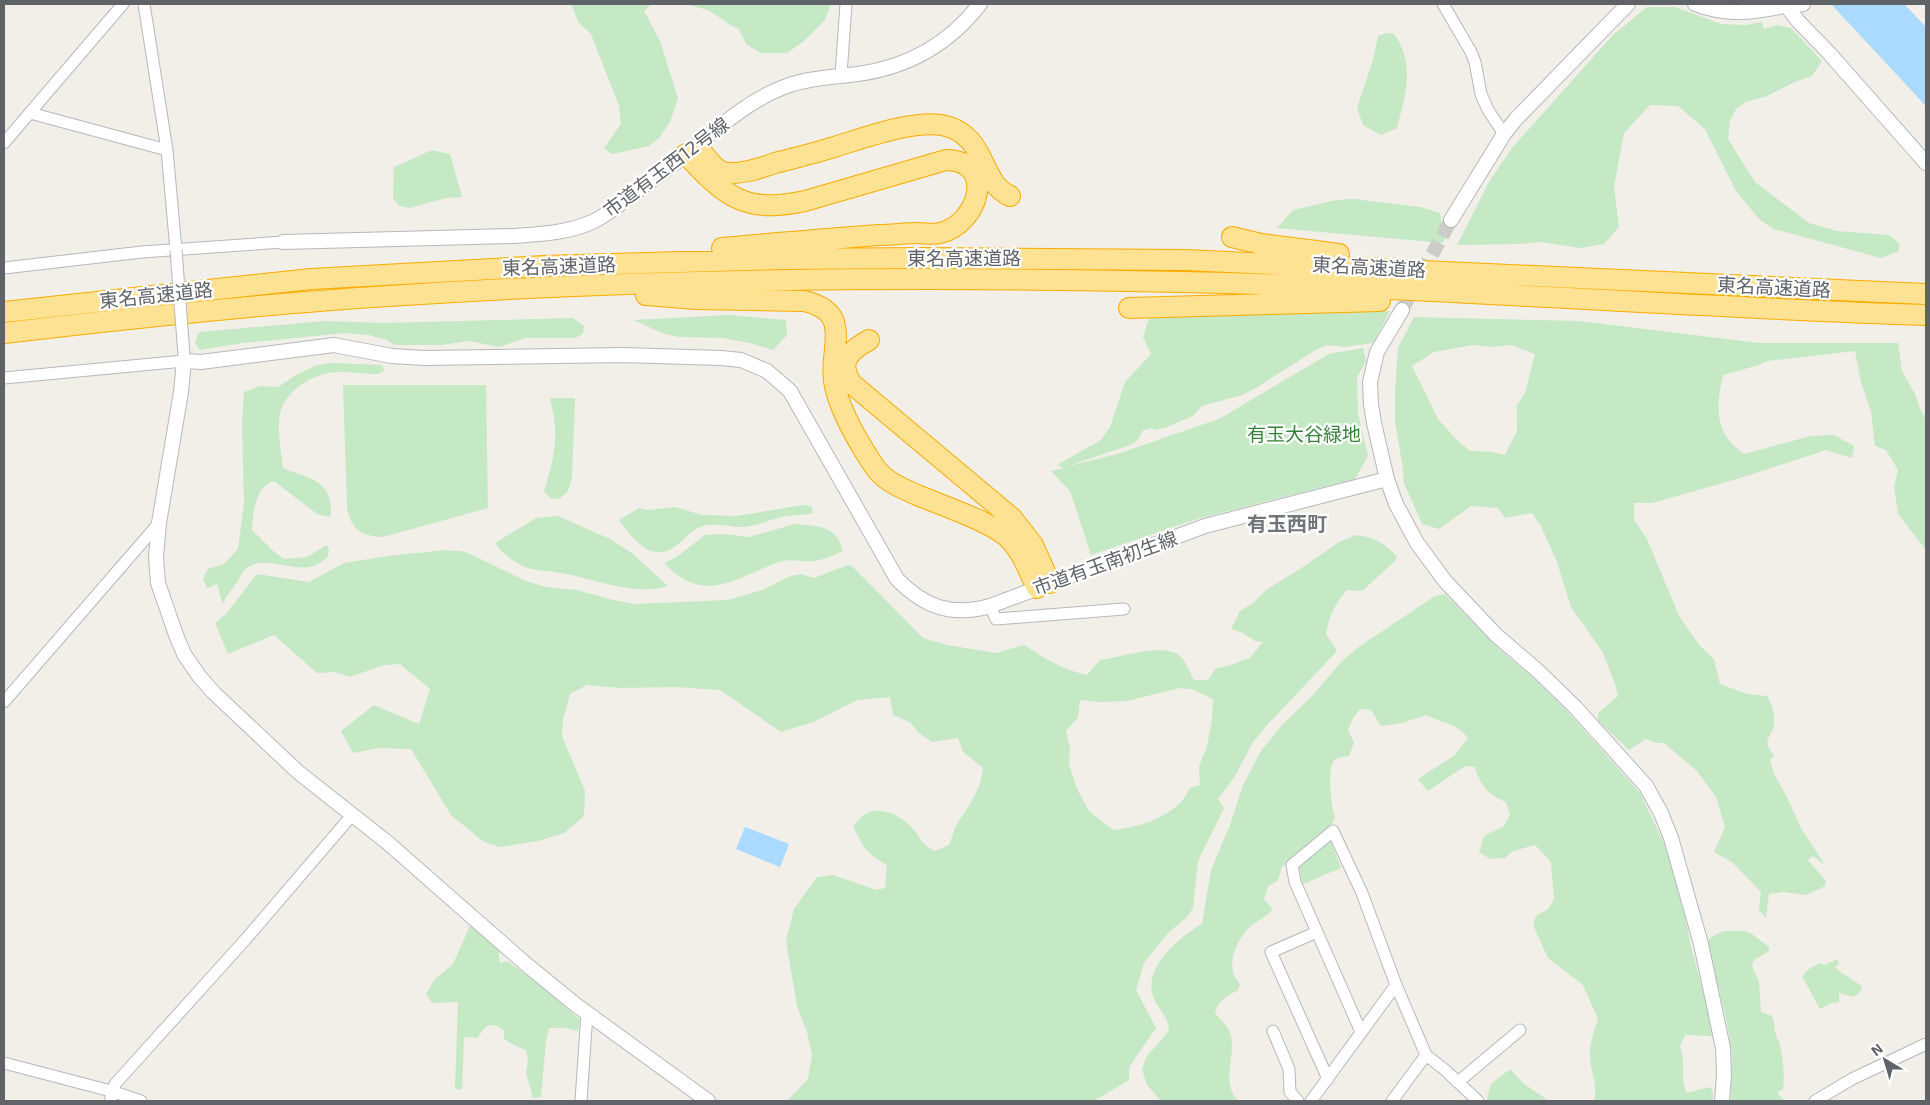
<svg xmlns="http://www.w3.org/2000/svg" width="1930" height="1105" viewBox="0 0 1930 1105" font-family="'Exo 2','Noto Sans JP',sans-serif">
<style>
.green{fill:#c5e8c5;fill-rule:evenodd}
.water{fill:#aadaff}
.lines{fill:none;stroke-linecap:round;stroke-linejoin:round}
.tertiary-tunnel{stroke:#ccccc8;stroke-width:14;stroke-dasharray:14 7;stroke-linecap:butt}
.minor-casing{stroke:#b5b8bc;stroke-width:13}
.tertiary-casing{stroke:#b5b8bc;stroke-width:16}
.motorway-casing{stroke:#f9ab00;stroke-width:22}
.minor{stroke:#fff;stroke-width:11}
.tertiary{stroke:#fff;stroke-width:14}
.motorway{stroke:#fde293;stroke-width:20}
.minor-bridge-casing{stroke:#b5b8bc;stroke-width:13;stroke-linecap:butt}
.minor-bridge{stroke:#fff;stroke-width:11}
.labels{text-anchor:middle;stroke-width:4.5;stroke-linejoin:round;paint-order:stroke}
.street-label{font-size:19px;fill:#5f6368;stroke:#fff}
.park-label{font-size:19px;fill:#348238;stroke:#fff}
.neighbourhood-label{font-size:20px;font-weight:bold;fill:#70757a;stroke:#fff}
</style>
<rect width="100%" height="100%" fill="#f1efe8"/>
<path class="green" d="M 571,4 L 652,4 L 644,11 L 660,41 L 678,98 L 670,122 L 660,137 L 649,146 L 612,154 L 604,148 L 621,124 L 619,106 L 591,34 L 579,23 Z
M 685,4 L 831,4 L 824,21 L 804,41 L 787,53 L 761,53 L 746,44 L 739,29 L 732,26 L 708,10 Z
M 1647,7 L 1675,7 L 1721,24 L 1746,25 L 1762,22 L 1764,29 L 1778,25 L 1791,28 L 1822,61 L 1812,76 L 1795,82 L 1767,96 L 1746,102 L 1736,109 L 1730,121 L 1728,139 L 1755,182 L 1809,223 L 1837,231 L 1889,235 L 1899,243 L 1899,251 L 1881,258 L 1774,229 L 1760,220 L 1736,191 L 1705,129 L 1678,106 L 1650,105 L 1624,133 L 1614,187 L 1619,227 L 1604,244 L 1581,248 L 1540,242 L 1519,244 L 1457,245 L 1489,182 L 1512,148 L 1613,35 Z
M 1386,33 L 1394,34 C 1416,64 1405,96 1397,128 L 1381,135 L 1363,125 L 1357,108 L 1373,60 L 1378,36 Z
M 432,150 L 450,154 L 462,197 L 446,198 L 409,208 L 399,206 L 393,198 L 394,167 Z
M 1353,199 L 1420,207 L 1440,213 L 1442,225 L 1448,229 L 1443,243 L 1277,228 L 1293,210 L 1336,200 Z
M 1390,311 L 1373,343 L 1344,347 L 1326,345 L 1314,351 L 1256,388 L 1242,395 L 1202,406 L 1193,416 L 1167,427 L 1156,430 L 1150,428 L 1142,431 L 1140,437 L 1133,444 L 1065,467 L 1117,454 L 1219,419 L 1329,354 L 1363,348 L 1366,361 L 1357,377 L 1358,413 L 1368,456 L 1355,479 L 1197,519 L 1091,555 L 1070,491 L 1051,471 L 1064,468 L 1057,465 L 1101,440 L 1110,427 L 1125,382 L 1151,354 L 1143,337 L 1150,315 Z
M 729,315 L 786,320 L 787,335 L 773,350 L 750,343 L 723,338 L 679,337 L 662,333 L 634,320 Z
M 1414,317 L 1579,321 L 1760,343 L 1898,343 L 1902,371 L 1915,394 L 1921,411 L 1926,419 L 1926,550 L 1898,514 L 1894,487 L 1898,470 L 1886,450 L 1875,446 L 1871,411 L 1861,382 L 1855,351 L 1767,361 L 1759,365 L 1723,375 C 1718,396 1714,422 1729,440 C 1733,446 1739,450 1744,454 L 1811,436 L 1834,435 L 1854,446 L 1852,458 L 1826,450 L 1737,479 L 1652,503 L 1634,503 L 1634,520 L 1647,539 L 1679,616 L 1700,646 L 1714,659 L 1720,684 L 1747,694 L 1767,696 C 1773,706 1777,720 1772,731 C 1770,736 1766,739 1768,746 C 1769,749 1772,753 1774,756 L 1770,760 L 1774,774 L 1786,795 L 1801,828 L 1825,865 L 1813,856 L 1808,860 L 1826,881 L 1825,886 L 1806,895 L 1784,892 L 1769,894 L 1766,918 L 1759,910 L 1761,892 L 1732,862 L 1714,852 L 1725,827 L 1716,797 L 1697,771 L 1664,743 L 1656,743 L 1646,739 L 1629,750 L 1598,721 L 1598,713 L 1618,696 L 1615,684 L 1602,651 L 1571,607 L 1557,562 L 1541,526 L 1532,513 L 1505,518 L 1498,508 L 1471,506 L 1439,529 L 1422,524 L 1404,483 L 1403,469 L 1395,422 L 1395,392 L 1398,348 ZM 1473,345 L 1492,347 L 1511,345 L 1535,354 L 1525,393 L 1517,405 L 1517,431 L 1505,455 L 1492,452 L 1470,451 L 1456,439 L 1438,419 L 1412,366 L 1434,352 Z
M 573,318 L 584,326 L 583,334 L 575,338 L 525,338 L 499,347 L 470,341 L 441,345 L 394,345 L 387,340 L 369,335 L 345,333 L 243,343 L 200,350 L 195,343 L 197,336 L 200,332 L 324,321 L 384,323 Z
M 333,363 L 381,365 L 385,370 L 378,374 C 362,374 343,370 328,373 C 308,377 284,393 280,414 C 277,429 281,452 283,468 C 302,477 325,477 330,501 C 331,507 332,511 330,517 L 317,514 L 274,481 C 255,487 253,512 252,530 L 272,550 L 284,559 L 307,557 L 327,545 L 329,551 L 327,558 C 322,561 316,566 310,567 C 289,571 261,553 243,571 C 241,574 240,578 238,581 C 232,589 227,594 223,604 L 217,584 L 207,588 L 203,579 L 208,569 L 224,564 L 238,549 L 244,504 L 242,425 L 244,392 L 260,386 L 278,387 L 296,375 L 317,365 Z
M 343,385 L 486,385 L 488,508 L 383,537 C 360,535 353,532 347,508 Z
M 550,398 L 575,398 L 572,478 L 568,491 L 559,499 L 550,498 L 544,491 C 552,467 558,443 554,417 C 553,411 551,405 550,398 Z
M 803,505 L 811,506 L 813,513 C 804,515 795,515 786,516 C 772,519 759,525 745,527 C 730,528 714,521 700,527 C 683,535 675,555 655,552 C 642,551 625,529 619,520 L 639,508 L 648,510 L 675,507 L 702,515 L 736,516 Z
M 558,516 L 610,539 L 633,554 L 668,586 C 629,597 592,577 554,572 C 542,570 532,571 521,565 C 510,559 502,553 495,543 L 536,518 Z
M 795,524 C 817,526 837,525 843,551 C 833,555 824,560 814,561 C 802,562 791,558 779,562 C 734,578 705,606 664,563 L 678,556 L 705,535 L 725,534 L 749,537 Z
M 1356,535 C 1374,537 1385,543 1397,557 L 1394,562 L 1362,591 L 1347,590 C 1336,601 1328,619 1326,634 L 1337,651 L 1268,724 L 1253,742 L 1235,776 L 1218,799 L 1224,808 L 1198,861 L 1193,908 L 1187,917 L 1168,933 L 1144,963 L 1136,990 L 1156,1028 L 1129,1067 L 1129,1080 L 1094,1101 L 787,1101 L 808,1079 L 812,1055 L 807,1032 L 797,1006 L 786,941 L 794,909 L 817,877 L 833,875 L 876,890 L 885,888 L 887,865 C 867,854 863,847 853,826 C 857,822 862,815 867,813 C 883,806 903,817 913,829 C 922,840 922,845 935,851 L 949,845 C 952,838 954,829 958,822 C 970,805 981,789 983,768 L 963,752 L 958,738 L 932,742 L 919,733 L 910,722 L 893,715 L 890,697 L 857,700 L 816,721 L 781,732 L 720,690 L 676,687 L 619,688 L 587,685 L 570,694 L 563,720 L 562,736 L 585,791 L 584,816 L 564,833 L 538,841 L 500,847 L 484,842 L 451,815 L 411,749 L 379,748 L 353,753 L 341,731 L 374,705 L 419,724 L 430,689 L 400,664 L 384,665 L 350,677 L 335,672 L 317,673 L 274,635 L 228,654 L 215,623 L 226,614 L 257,574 L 309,582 L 344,563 L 388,556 L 445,550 L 458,551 L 466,552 L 526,581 L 546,587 L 577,590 L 613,600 L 634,604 L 728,600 L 762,590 L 790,576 L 801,574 L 814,578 L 848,565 L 852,566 L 923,638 L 947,645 L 996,653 L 1024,645 C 1044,658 1063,670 1087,675 L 1100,660 C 1120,658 1164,642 1180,656 C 1186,661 1190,673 1194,680 L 1208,680 L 1216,668 C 1227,668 1238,661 1250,658 L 1263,642 L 1255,641 L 1243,633 L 1231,629 L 1240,611 L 1253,603 L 1266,590 L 1306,565 L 1339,542 ZM 1180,688 L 1191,689 L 1213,699 L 1212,719 L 1207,746 L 1199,767 L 1200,785 L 1190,788 C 1187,793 1184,800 1179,804 C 1160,821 1137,827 1113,830 L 1089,811 L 1077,789 L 1069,764 L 1070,749 L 1066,731 L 1078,717 L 1080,700 L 1098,702 L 1127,701 Z
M 1445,594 L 1499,649 L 1531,676 L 1566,710 L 1640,793 L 1666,847 L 1684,911 L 1691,947 L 1713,1028 L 1712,1036 L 1685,1035 L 1680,1046 L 1683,1058 L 1683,1079 L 1686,1093 L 1710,1087 L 1713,1092 L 1713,1101 L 1594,1101 C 1598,1086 1591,1073 1590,1058 C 1589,1045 1594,1031 1598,1019 L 1583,985 L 1548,958 L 1533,925 L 1536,916 L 1548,909 L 1554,899 L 1551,862 L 1535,845 L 1513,851 L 1505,858 L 1490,859 L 1479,852 L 1484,836 L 1504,826 L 1510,815 L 1506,802 C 1489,796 1480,785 1475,767 L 1465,766 L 1428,791 L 1418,779 L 1455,755 L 1468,738 C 1453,720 1445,725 1426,715 L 1402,723 L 1381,726 L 1371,710 L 1360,709 L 1353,718 L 1348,730 L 1354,743 L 1349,756 C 1344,757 1337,757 1334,761 C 1327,767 1331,808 1335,817 L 1332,824 L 1282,867 L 1278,880 L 1268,887 L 1264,899 L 1273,909 C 1266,918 1253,922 1246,931 C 1234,946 1225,968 1240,984 L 1238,990 C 1227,996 1217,1001 1215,1013 C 1221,1020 1229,1027 1231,1036 C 1236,1058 1220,1080 1238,1101 L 1161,1101 L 1147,1085 L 1142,1069 L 1147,1056 L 1169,1031 C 1169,1018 1159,1010 1154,999 C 1141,969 1179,937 1202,924 L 1211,870 L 1230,825 L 1243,785 L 1261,751 L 1283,724 L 1312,696 L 1342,661 L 1360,646 L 1435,596 Z
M 1330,840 L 1341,868 L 1303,884 L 1299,867 Z
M 470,926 L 481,930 L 500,947 L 499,957 L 500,963 L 507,961 L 545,989 L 580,1020 L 578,1031 L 565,1028 L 549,1028 L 546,1041 L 541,1097 L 533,1098 L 526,1073 L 528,1061 L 526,1050 L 514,1045 L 504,1039 L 504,1030 L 495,1025 L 486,1026 L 477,1038 L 464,1037 L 462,1089 L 458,1090 L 455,1088 L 458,1002 L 432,1003 L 426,994 L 434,980 L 453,964 Z
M 1724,931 L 1744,931 L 1752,934 L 1769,947 L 1769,951 L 1753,961 L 1752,966 L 1759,982 L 1761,1012 L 1772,1016 C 1775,1023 1774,1029 1776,1035 C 1777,1039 1780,1042 1780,1046 C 1783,1057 1785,1079 1783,1089 L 1779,1091 L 1778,1094 L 1785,1101 L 1731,1101 C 1730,1087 1733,1073 1732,1058 C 1730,1030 1722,1002 1715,975 C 1714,972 1712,970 1711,968 C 1708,963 1707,947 1709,941 C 1710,936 1719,933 1724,931 Z
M 1837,959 L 1839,964 L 1835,967 L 1839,971 L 1862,986 L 1861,991 L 1854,997 L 1839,993 L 1839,1002 L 1831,1003 L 1820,1009 L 1802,976 L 1809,969 L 1820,963 L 1825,965 Z
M 1510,1069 L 1523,1083 L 1549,1101 L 1489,1101 L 1487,1099 L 1491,1084 Z"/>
<path class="water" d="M 1831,4 L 1904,4 L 1926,27 L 1926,106 Z
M 745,827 L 789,844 L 780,867 L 736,849 Z"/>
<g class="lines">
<path class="tertiary-tunnel" d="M 1402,310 L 1451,220"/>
<g class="minor-casing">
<path id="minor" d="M 144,4 L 167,150 L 176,250
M 1443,4 L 1471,52 L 1475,62 L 1481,94 L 1488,110 L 1504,134
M 841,75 L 846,4
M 30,113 L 167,150
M 4,143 L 123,4
M 4,268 L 142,252 L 283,242
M 4,378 L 184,361 L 184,355
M 990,606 L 996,619 L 1124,609
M 4,702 L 159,523
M 1317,932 L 1271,952 L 1328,1079
M 1273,1031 L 1289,1069 L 1290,1092 L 1298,1101
M 1361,1032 L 1295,882 L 1292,865 L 1333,831 L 1362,893 L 1396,985 L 1426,1055 L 1445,1070 L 1478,1101
M 4,1063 L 111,1091 L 141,1101
M 1458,1082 L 1520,1030
M 111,1101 L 111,1091 L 116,1083 L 245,940 L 353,814
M 581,1101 L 587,1013
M 1311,1101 L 1396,985
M 1392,1101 L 1426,1055
M 1815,1101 L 1852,1079 L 1926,1044"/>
</g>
<g class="tertiary-casing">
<path id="tertiary" d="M 1695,4 C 1727,16 1751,13 1784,6 C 1790,5 1797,5 1803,4
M 1785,4 L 1798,21 L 1829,53 L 1926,163
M 1451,220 L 1504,134 L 1516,119 L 1628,4
M 283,242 L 514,236 C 541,234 567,233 592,222 C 608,215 622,202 636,192 C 653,179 671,167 687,153 C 718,129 747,101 784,87 C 807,78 834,77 858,74 C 909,67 949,44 980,4
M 1402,310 L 1377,352 L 1370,382 L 1371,404 L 1374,423 L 1387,479 L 1396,504 L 1417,543 L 1445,581 L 1496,635 L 1538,671 L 1576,708 L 1646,786 L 1661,813 L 1671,838 L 1701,944 L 1723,1048 L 1724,1075 L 1722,1101
M 708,1101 L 576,1005 L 527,965 L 388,843 L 298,772 L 214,693 L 199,676 L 184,654 L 176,635 L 158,583 L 156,557 L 159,523 L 181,392 L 184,361 L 201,362 L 334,345 L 392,356 L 424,358 L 623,355 L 721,358 L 741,360 L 767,371 L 790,391 L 897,579 C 924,607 952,617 990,606 L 1205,526 L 1387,479"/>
</g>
<g class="motorway-casing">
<path id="motorway" d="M 701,151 C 707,158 714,169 723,172 C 738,176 761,168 775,163 C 795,158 815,153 834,147 C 864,138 912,120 942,125 C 988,134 979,183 1010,196
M 686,154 C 725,197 745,214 805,201 L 946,160 C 997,161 979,224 940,233 C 933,235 925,233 917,233 C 905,233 892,235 879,235 C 827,239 775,243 722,248
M 1232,237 L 1261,244 L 1339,254
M 646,295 L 696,299 L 804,301 C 854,312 829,348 834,381 C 838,408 857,440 872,463 C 883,481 899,487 917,495 C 941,505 988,521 1006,536 C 1022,550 1028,570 1037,588
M 1129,308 L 1380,301
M 4,312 L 311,279 L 544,266 L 784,259 L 923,258 L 1185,260 L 1926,294
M 4,333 C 132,318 260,304 389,296 C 653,278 918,276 1182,282 C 1430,287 1678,307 1926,315
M 869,340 C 849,351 837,362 852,384 L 1012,518 L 1033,545 L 1050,583"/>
</g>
<use href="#minor" class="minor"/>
<use href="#tertiary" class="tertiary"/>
<use href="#motorway" class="motorway"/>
<g class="minor-bridge-casing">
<path id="minor-bridge" d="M 176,250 L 184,355"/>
</g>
<use href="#minor-bridge" class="minor-bridge"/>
</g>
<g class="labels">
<g class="street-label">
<text transform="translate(666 167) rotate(-37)" y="7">市道有玉西12号線</text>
<text x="964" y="265">東名高速道路</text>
<text transform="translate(559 266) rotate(-2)" y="7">東名高速道路</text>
<text transform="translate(1369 267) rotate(3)" y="7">東名高速道路</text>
<text transform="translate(1774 287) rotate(3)" y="7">東名高速道路</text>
<text transform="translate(156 295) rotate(-6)" y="7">東名高速道路</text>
<text transform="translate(1105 563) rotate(-20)" y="7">市道有玉南初生線</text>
</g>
<g class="park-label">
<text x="1304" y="441">有玉大谷緑地</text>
</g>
<g class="neighbourhood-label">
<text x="1287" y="531">有玉西町</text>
</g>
</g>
<rect width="1930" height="1105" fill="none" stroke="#5f6368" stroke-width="10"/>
<g transform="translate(1885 1060) rotate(322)" stroke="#ffffff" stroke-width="4" paint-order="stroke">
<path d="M0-4L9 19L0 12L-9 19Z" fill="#5f6368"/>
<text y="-8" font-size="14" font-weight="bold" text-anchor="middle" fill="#5f6368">N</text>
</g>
</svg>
